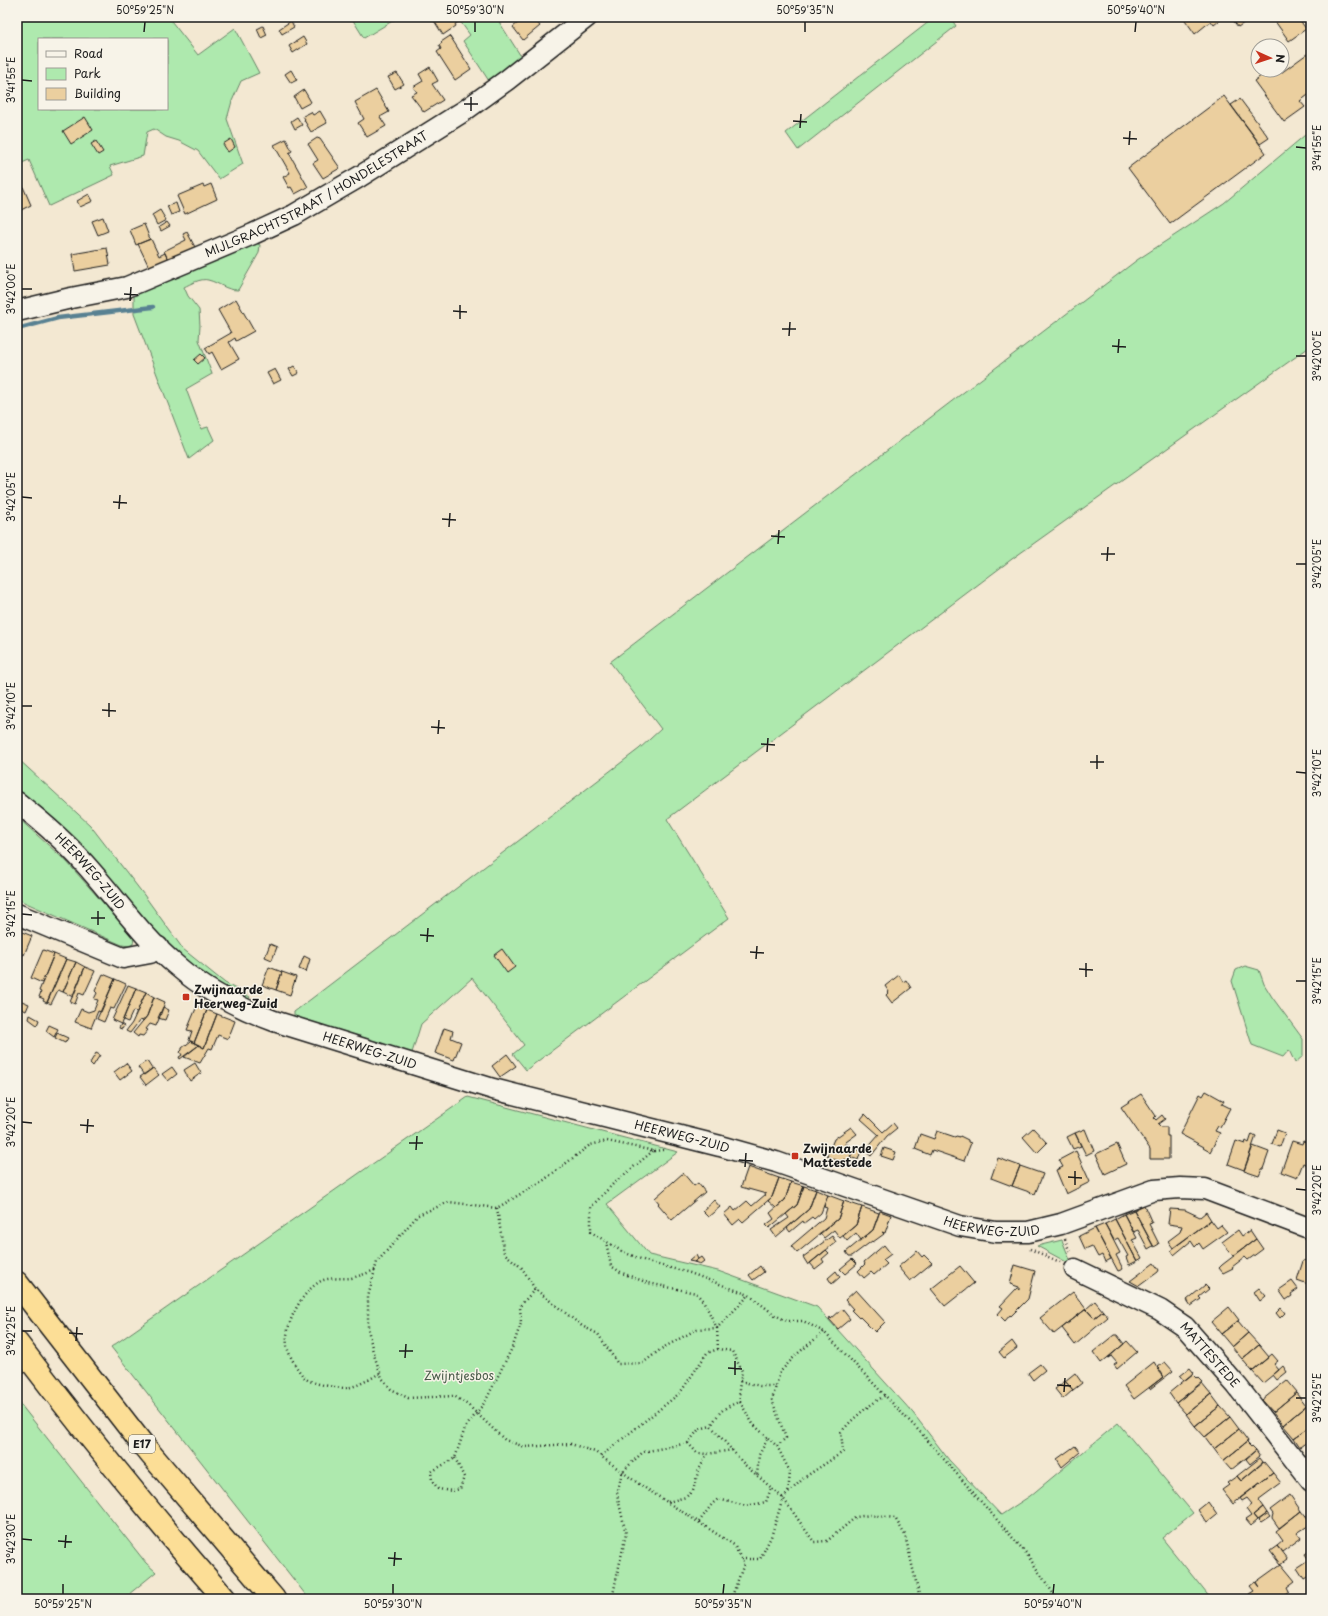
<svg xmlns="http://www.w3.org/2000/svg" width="1328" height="1616" viewBox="0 0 1328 1616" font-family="'Playpen Sans',sans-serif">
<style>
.green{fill:#aee9ae;stroke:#658265;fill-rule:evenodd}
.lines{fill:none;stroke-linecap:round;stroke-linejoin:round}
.stream{stroke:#598192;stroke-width:4.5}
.building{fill:#ebcf9f;stroke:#1c1c1c}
.minor-casing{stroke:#1c1c1c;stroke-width:23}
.highway-casing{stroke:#1c1c1c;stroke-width:25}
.path{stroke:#1c1c1c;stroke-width:2.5;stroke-dasharray:1 3;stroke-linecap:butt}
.minor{stroke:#f7f3e8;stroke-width:20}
.highway{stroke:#fcde96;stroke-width:22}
.ticks{fill:none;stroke:#1c1c1c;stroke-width:1.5}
.poi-dot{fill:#c8321e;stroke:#f7f3e8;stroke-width:1.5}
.labels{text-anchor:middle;stroke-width:3;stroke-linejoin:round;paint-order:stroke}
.shield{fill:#f7f3e8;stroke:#5e5c59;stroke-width:1}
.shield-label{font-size:11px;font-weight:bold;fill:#1c1c1c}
.street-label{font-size:12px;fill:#1c1c1c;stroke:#f7f3e8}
.poi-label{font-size:12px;font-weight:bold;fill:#1c1c1c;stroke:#f7f3e8;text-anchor:start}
.park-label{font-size:12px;fill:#485a48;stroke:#f7f3e8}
.neatline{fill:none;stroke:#1c1c1c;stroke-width:1.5}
.ticks-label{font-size:10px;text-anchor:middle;fill:#1c1c1c}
</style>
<rect width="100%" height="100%" fill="#f3e8d2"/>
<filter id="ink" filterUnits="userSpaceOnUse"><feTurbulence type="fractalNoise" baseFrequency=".025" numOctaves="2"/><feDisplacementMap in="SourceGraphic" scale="8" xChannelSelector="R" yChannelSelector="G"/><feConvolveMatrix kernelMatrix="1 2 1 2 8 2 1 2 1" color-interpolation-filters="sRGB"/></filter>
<g filter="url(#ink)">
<path class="green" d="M 17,17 L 168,17 L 198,55 L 235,28 L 259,73 L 241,81 L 232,101 L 227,119 L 243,164 L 219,179 L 198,151 L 179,141 L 166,137 L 154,129 L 147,132 L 143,156 L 110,166 L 114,175 L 49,206 L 29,160 L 17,165 ZM 39,39 L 167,39 L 167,109 L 39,109 Z
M 351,17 L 399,17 L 364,38 Z
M 457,17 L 496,17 L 522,58 L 489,81 L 463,41 L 470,35 Z
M 935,17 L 950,17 L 956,26 L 798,150 L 786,133 Z
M 1311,130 L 1311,346 L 1012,559 L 667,819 L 729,918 L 526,1070 L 513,1054 L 524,1045 L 472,978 L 421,1024 L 411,1056 L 294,1022 L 294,1012 L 639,749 L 661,729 L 610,662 L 1137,260 L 1224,203 Z
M 255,242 L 260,245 L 259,253 L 238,290 C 225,290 220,283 208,280 C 201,278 190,284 184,287 L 188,296 L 199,310 L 200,326 L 199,340 L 212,374 L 186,389 L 201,429 L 208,427 L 214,440 L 189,459 L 134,314 L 134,295 Z
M 17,758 L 90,825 L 144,895 L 183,949 L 225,983 L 250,997 L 246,1003 L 177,958 L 17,798 Z
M 17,817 L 67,862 L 134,938 L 133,944 L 129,946 L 122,945 L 17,899 Z
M 1245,966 L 1259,970 L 1264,984 L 1272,997 L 1303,1039 L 1303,1056 L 1295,1063 L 1289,1050 L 1283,1057 L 1252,1045 L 1232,981 L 1236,970 Z
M 468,1097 L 678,1152 L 607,1204 L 649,1255 L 718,1271 L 817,1307 L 913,1413 L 949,1460 L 1001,1515 L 1030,1496 L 1118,1423 L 1193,1513 L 1162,1538 L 1211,1599 L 309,1599 L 111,1347 Z
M 1062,1240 L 1072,1265 L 1037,1246 Z
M 17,1400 L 146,1563 L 156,1572 L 123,1599 L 17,1599 Z"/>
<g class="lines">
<path class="stream" d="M 17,329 L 58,318 L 153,307"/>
</g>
<path class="building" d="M 436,17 L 458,17 L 460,21 L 455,24 L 456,26 L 443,35 L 433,19 Z
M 525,17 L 533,17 L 540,26 L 523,40 L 513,27 Z
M 1183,17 L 1224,17 L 1214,25 L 1211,21 L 1195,34 Z
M 1237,17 L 1251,17 L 1251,18 L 1238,27 L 1233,20 Z
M 1272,17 L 1298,17 L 1306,29 L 1289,41 Z
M 291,21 L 294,27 L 282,34 L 279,29 Z
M 263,26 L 267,35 L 261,38 L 257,29 Z
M 450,36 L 471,69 L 455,80 L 437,52 L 441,49 L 439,45 L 442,43 L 441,42 Z
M 303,37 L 307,44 L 293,53 L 289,46 Z
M 1311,51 L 1311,93 L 1300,101 L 1305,107 L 1284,122 L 1254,81 L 1269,70 L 1278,70 L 1281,73 Z
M 430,67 L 438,81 L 432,84 L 443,100 L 424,112 L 411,95 L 417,92 L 413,87 L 423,81 L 419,74 Z
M 291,70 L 297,80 L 291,83 L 285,74 Z
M 397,73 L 404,84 L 395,89 L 388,77 Z
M 304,90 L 311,102 L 300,108 L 294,97 Z
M 376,90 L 389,112 L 380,117 L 386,126 L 367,137 L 358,123 L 364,119 L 355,102 Z
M 1224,96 L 1266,153 L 1170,224 L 1128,168 Z
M 1240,99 L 1269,138 L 1260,144 L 1231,105 Z
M 320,111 L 327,123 L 311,132 L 304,120 L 305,119 L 303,116 L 311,112 L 313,115 Z
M 85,117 L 93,130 L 71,144 L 63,131 Z
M 297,117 L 302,125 L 295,129 L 291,121 Z
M 317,138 L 320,139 L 340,168 L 323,178 L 313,163 L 318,160 L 308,144 Z
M 231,139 L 235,147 L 228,152 L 223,144 Z
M 286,139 L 292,151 L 289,153 L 308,187 L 295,194 L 291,187 L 289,188 L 283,177 L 290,173 L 274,145 Z
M 96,141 L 103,152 L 98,155 L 91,144 Z
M 17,173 L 31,205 L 17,212 Z
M 211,184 L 217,199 L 185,214 L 177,196 L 203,185 L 204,187 Z
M 89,194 L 93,201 L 80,207 L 77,201 Z
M 176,203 L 179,212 L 171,215 L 167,206 Z
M 160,210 L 166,220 L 157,225 L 152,215 Z
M 103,217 L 108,231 L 98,235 L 92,221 Z
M 167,222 L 170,226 L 161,231 L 159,227 Z
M 144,224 L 150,239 L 136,245 L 130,230 Z
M 187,232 L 196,249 L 169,262 L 164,251 L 186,240 L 183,234 Z
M 151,239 L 159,256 L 165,253 L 169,262 L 151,271 L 138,244 Z
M 107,248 L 110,265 L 75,271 L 72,254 Z
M 236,299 L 254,331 L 236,341 L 235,338 L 229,342 L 239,359 L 221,369 L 212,352 L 209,354 L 205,348 L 231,333 L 218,310 Z
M 201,354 L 205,358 L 198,364 L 194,360 Z
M 294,366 L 299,373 L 293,376 L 289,369 Z
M 275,369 L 281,380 L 273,384 L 267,373 Z
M 17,930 L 32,936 L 24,955 L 17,952 Z
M 270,944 L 277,947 L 272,960 L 265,957 Z
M 502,949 L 515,967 L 507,973 L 494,955 Z
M 43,950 L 54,954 L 42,983 L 31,978 Z
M 54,954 L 66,959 L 47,1003 L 43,1001 L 44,999 L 39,997 L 41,992 L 39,991 Z
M 304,956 L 310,959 L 306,972 L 299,969 Z
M 66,959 L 76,962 L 63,992 L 58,990 L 51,1004 L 47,1002 Z
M 76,962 L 85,967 L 73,997 L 63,992 Z
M 17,964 L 21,965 L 18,972 L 17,972 Z
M 85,967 L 95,971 L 84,995 L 79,993 L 75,1004 L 70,1002 Z
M 269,967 L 282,972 L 276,990 L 262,985 Z
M 282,972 L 296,977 L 290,995 L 276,990 Z
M 103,974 L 115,979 L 101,1012 L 98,1011 L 91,1028 L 75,1022 L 81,1009 L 88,1012 L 94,1010 L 98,1000 L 94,999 L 97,993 L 95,991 Z
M 899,975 L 903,982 L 906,980 L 911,988 L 892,1003 L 886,995 L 889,992 L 885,986 Z
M 115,979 L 126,984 L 114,1009 L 110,1008 L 104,1022 L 97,1019 Z
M 17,982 L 20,983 L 17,992 Z
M 128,985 L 136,988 L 121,1024 L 112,1020 Z
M 136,988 L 146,992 L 137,1012 L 133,1011 L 128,1022 L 123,1020 Z
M 146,992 L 154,997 L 147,1016 L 143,1021 L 140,1020 L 130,1033 L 126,1031 L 132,1023 Z
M 154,997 L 165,1002 L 159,1019 L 156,1026 L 150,1024 L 146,1029 L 148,1030 L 143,1036 L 139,1035 L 138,1037 L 133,1033 L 147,1016 Z
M 17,999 L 29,1004 L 26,1011 L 17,1007 Z
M 197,1006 L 207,1010 L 194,1043 L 189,1040 L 192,1031 L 187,1030 Z
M 163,1007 L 169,1010 L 165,1020 L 158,1018 Z
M 207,1010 L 217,1014 L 204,1048 L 194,1043 Z
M 217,1014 L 235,1021 L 228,1039 L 218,1035 L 212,1049 L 209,1048 L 200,1063 L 184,1057 L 199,1045 L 204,1048 Z
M 30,1015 L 39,1020 L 37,1025 L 29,1019 Z
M 121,1024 L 124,1026 L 122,1029 L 119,1028 Z
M 49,1025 L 58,1029 L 54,1037 L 46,1031 Z
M 444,1028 L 453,1031 L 451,1038 L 461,1042 L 454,1060 L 435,1053 Z
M 57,1033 L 68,1038 L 65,1043 L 55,1038 Z
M 191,1041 L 199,1045 L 180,1059 L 179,1057 L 182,1055 L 180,1052 L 182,1050 L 182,1048 Z
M 96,1053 L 100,1055 L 93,1066 L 90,1063 Z
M 507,1054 L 516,1066 L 500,1077 L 492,1066 Z
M 147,1061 L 152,1069 L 144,1075 L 138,1067 Z
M 126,1063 L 132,1071 L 120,1080 L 114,1072 Z
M 195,1063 L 201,1073 L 190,1081 L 184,1070 Z
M 172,1067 L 177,1074 L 168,1081 L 162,1074 Z
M 153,1068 L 159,1075 L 146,1085 L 140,1077 Z
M 1206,1091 L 1224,1101 L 1222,1104 L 1230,1108 L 1220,1127 L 1218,1126 L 1215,1131 L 1220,1133 L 1210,1152 L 1203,1148 L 1204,1147 L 1180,1134 L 1200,1094 L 1203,1096 Z
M 1141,1094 L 1156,1116 L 1154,1118 L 1156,1120 L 1162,1115 L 1165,1119 L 1158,1124 L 1161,1127 L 1167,1127 L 1167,1136 L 1169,1136 L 1169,1159 L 1150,1159 L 1150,1149 L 1121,1107 Z
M 865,1114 L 883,1132 L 893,1123 L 897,1128 L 887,1136 L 871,1156 L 865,1151 L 879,1135 L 861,1119 Z
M 851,1127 L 857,1134 L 846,1142 L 845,1144 L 851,1146 L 849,1149 L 853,1150 L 849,1161 L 844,1159 L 843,1163 L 827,1156 L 834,1139 Z
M 1033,1128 L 1047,1143 L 1037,1153 L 1023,1137 Z
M 1085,1129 L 1094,1151 L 1086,1155 L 1075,1133 Z
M 1277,1130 L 1285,1133 L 1280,1147 L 1272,1144 Z
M 937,1131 L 955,1137 L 956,1136 L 960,1137 L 960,1136 L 968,1140 L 968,1142 L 971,1143 L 964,1161 L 932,1150 L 930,1155 L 915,1149 L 920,1134 L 934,1139 Z
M 1075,1133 L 1081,1146 L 1073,1149 L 1067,1137 Z
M 1252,1134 L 1256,1136 L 1244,1170 L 1228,1164 L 1236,1141 L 1245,1144 L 1246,1141 L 1249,1143 Z
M 1292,1141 L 1302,1144 L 1303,1141 L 1309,1143 L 1308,1145 L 1311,1146 L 1311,1166 L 1303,1163 L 1297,1178 L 1281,1172 Z
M 1117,1144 L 1126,1164 L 1105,1174 L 1096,1154 Z
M 1253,1146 L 1269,1152 L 1263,1169 L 1262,1169 L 1259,1176 L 1244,1171 Z
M 854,1148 L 861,1151 L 858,1160 L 850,1157 Z
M 884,1148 L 896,1152 L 893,1160 L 881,1156 Z
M 1076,1151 L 1090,1182 L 1066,1194 L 1056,1170 L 1063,1167 L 1059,1160 Z
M 998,1158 L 1020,1166 L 1012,1186 L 991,1178 Z
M 1020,1166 L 1043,1174 L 1035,1194 L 1012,1186 Z
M 748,1167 L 779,1178 L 772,1197 L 743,1222 L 740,1219 L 733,1225 L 724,1214 L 732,1207 L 735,1211 L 747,1201 L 752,1206 L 766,1194 L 741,1187 Z
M 683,1173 L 694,1186 L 698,1183 L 705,1192 L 672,1220 L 658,1204 L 659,1203 L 655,1198 Z
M 779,1178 L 791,1182 L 785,1200 L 776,1208 L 768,1201 L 772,1197 Z
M 791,1182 L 804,1186 L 797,1205 L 769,1228 L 766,1225 L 774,1219 L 770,1213 L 785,1200 Z
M 804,1186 L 816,1190 L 809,1209 L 776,1237 L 771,1230 L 789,1218 L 786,1214 L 797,1205 Z
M 816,1190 L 828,1195 L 821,1213 L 814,1219 L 812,1217 L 804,1223 L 803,1221 L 790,1232 L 787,1228 L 809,1209 Z
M 828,1195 L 844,1201 L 838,1219 L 797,1253 L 791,1246 L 824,1218 L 827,1208 L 824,1207 Z
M 714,1200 L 720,1207 L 708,1217 L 702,1211 Z
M 844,1201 L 862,1207 L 856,1225 L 840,1238 L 834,1230 L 824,1238 L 820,1233 L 838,1219 Z
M 1144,1205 L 1152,1223 L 1149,1224 L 1159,1244 L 1154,1247 L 1134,1210 Z
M 862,1207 L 879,1213 L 873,1230 L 861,1240 L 856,1233 L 847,1241 L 843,1236 L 856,1225 Z
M 1170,1209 L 1185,1210 L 1200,1217 L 1206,1212 L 1211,1220 L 1173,1248 L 1168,1241 L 1180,1232 L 1182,1226 L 1168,1224 Z
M 1134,1210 L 1153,1246 L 1148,1249 L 1138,1230 L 1133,1232 L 1124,1214 Z
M 880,1211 L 891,1215 L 885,1233 L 882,1232 L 884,1234 L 873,1242 L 872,1241 L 852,1256 L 849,1256 L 846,1252 L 873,1230 Z
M 1124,1214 L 1137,1238 L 1132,1240 L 1142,1258 L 1137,1261 L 1115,1219 Z
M 1115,1219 L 1137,1261 L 1129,1265 L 1126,1257 L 1128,1256 L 1118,1238 L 1114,1240 L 1105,1224 Z
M 1211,1220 L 1217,1228 L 1221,1225 L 1227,1232 L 1203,1249 L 1199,1243 L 1195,1247 L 1191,1241 L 1174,1255 L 1171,1250 Z
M 1105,1224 L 1120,1253 L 1116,1255 L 1123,1269 L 1118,1271 L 1095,1228 Z
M 1095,1228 L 1111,1259 L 1105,1262 L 1102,1255 L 1098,1257 L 1092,1246 L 1085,1249 L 1079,1236 Z
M 1238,1230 L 1242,1236 L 1250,1230 L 1256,1239 L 1233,1256 L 1222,1242 Z
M 832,1236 L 836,1242 L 808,1265 L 803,1257 Z
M 1256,1239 L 1263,1249 L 1248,1260 L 1245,1257 L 1232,1267 L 1233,1268 L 1223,1273 L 1219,1268 L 1222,1265 Z
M 884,1245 L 891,1254 L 883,1260 L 887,1264 L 874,1275 L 871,1272 L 864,1278 L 858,1271 L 865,1264 L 864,1262 Z
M 826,1250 L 829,1253 L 822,1259 L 824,1262 L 815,1269 L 810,1263 Z
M 917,1251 L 922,1257 L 924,1255 L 932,1263 L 910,1281 L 898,1267 Z
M 696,1255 L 698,1259 L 694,1262 L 689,1261 Z
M 701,1257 L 704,1261 L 700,1264 L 694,1262 Z
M 852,1259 L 857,1264 L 845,1274 L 840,1269 Z
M 1307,1260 L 1311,1261 L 1311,1285 L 1297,1280 L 1303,1261 Z
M 1154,1263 L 1159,1270 L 1158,1272 L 1139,1286 L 1130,1281 Z
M 1015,1265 L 1035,1271 L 1028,1299 L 1011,1316 L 1010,1315 L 1005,1321 L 998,1314 L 1003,1308 L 1000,1306 L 1017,1288 L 1019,1290 L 1019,1287 L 1010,1284 Z
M 760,1266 L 764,1272 L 753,1280 L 749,1275 Z
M 960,1266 L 974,1283 L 945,1306 L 931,1289 Z
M 836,1271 L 840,1277 L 832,1284 L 828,1278 Z
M 1292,1281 L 1298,1289 L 1291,1294 L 1292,1296 L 1286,1300 L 1279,1290 Z
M 1205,1285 L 1209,1289 L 1199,1297 L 1201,1299 L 1191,1306 L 1187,1300 Z
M 1259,1288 L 1266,1296 L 1260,1301 L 1254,1292 Z
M 856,1290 L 885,1322 L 875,1332 L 860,1317 L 859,1318 L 851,1310 L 853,1309 L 845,1300 Z
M 1073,1292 L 1086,1309 L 1054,1334 L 1040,1318 Z
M 1095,1301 L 1103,1311 L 1094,1318 L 1086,1309 Z
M 1229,1307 L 1239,1320 L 1221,1334 L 1211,1322 Z
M 1281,1308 L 1285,1313 L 1280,1318 L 1276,1313 Z
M 842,1309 L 850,1319 L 838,1329 L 829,1319 L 830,1317 L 831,1319 Z
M 1086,1309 L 1094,1318 L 1103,1311 L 1108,1317 L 1075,1345 L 1062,1328 Z
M 1238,1321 L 1248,1333 L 1232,1347 L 1221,1334 Z
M 1248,1333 L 1259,1345 L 1242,1359 L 1232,1347 Z
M 1114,1335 L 1117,1335 L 1124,1344 L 1101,1363 L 1093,1352 Z
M 1012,1341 L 1017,1348 L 1004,1358 L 999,1352 Z
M 1127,1341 L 1137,1352 L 1117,1369 L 1114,1365 L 1117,1363 L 1111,1356 L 1108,1358 Z
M 1259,1345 L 1269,1357 L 1252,1371 L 1242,1359 Z
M 1272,1354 L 1278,1361 L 1274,1364 L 1279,1370 L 1263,1383 L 1252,1371 Z
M 1154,1362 L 1163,1377 L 1134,1399 L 1124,1386 Z
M 1165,1362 L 1173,1371 L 1150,1389 L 1149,1388 L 1163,1377 L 1158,1371 L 1160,1369 L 1158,1367 Z
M 1040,1364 L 1045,1370 L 1033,1380 L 1028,1373 Z
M 1283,1366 L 1287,1372 L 1277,1380 L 1273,1375 Z
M 1190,1368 L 1194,1373 L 1184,1381 L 1180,1376 Z
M 1075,1373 L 1082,1383 L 1073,1390 L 1065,1381 Z
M 1192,1374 L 1196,1378 L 1197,1377 L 1202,1382 L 1176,1403 L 1169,1393 Z
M 1287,1380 L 1297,1392 L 1273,1412 L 1262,1400 Z
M 1065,1381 L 1073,1390 L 1063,1399 L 1055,1389 Z
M 1202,1383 L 1211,1394 L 1186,1414 L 1176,1403 Z
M 1296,1393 L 1306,1406 L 1283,1425 L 1273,1412 Z
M 1211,1394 L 1220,1406 L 1195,1426 L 1186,1414 Z
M 1308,1404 L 1311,1408 L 1311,1426 L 1294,1438 L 1283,1425 Z
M 1220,1406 L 1230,1417 L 1205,1437 L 1195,1426 Z
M 1230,1417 L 1239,1429 L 1214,1449 L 1205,1437 Z
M 1311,1426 L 1311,1439 L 1300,1447 L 1294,1438 Z
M 1239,1429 L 1248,1441 L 1223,1461 L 1214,1449 Z
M 1248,1441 L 1247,1443 L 1251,1447 L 1252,1446 L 1256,1450 L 1231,1470 L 1223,1461 Z
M 1075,1446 L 1080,1452 L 1062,1467 L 1057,1459 Z
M 1256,1450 L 1260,1456 L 1250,1464 L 1246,1459 Z
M 1260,1458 L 1263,1462 L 1241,1481 L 1237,1476 Z
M 1264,1462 L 1273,1473 L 1233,1504 L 1222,1490 L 1229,1485 L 1227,1483 L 1237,1476 L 1241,1481 Z
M 1273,1473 L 1281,1483 L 1258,1500 L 1263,1507 L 1253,1515 L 1257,1520 L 1250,1526 L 1245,1520 L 1251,1516 L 1246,1509 L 1252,1504 L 1247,1498 L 1242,1501 L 1240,1498 Z
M 1290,1495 L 1301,1511 L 1279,1528 L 1272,1518 L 1273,1514 L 1270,1510 Z
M 1208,1502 L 1217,1515 L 1207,1523 L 1198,1510 Z
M 1263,1507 L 1267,1513 L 1257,1520 L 1253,1515 Z
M 1301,1511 L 1311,1524 L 1297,1533 L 1301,1538 L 1282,1552 L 1277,1546 L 1283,1541 L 1276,1531 Z
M 1267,1513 L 1270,1517 L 1261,1523 L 1258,1520 Z
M 1277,1546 L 1287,1559 L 1280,1564 L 1270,1551 Z
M 1311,1550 L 1311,1575 L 1304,1579 L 1297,1568 L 1309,1560 L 1305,1554 Z
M 1281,1564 L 1295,1581 L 1287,1587 L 1289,1591 L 1278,1599 L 1253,1599 L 1249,1594 L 1254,1591 L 1250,1586 L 1255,1582 L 1259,1587 L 1256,1582 Z
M 1305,1596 L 1310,1599 L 1301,1599 Z"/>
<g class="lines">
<g class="minor-casing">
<g id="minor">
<path id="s1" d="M 17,311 L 71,298 L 127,287 L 253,234 L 294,215 L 359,177 L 464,111 L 507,80 L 587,17"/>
<path id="s2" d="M 17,802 C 41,821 64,840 84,863 C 115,897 142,937 177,966 C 206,991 239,1008 274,1021 L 493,1089 L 720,1146 L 776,1162 L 960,1226 L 996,1232 L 1028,1232 L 1061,1224 L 1154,1190 L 1180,1188 L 1205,1189 L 1311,1229"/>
<path d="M 17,914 L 123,958 L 150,953 L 158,947"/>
<path id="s3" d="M 1075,1269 L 1160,1310 L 1185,1327 L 1237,1386 L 1311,1481"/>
</g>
</g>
<g class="highway-casing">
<path id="highway" d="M 17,1283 L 143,1445 L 274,1599
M 17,1343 C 83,1430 152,1516 225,1599"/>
</g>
<path class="path" d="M 663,1150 L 654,1151 L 607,1141 L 590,1145 L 544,1180 L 497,1208 L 449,1202 L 418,1215 L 377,1262 L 368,1297 L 368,1329 L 373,1352 L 382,1378 L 391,1389 L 408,1398 L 454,1396 L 468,1405 L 505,1440 L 525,1447 L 571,1444 L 595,1452 L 639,1484 L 734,1545 L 744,1564 L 731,1599
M 653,1151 L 613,1184 L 591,1207 L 591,1232 L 623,1252 L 651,1263 L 690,1273 L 749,1295 L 775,1315 L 787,1321 L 803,1321 L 824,1332 L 921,1433 L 1026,1553 L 1057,1599
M 497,1208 L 504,1253 L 522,1268 L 535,1289 L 582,1326 L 598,1334 L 618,1364 L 643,1363 L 661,1349 L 697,1329 L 717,1328 L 704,1302 L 696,1293 L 648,1283 L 622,1273 L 611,1266 L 606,1242
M 1065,1239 L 1070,1253
M 1030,1249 L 1060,1262
M 375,1270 C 367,1273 360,1276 351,1278 C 343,1279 329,1277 321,1281 C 302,1291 284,1324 287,1346 C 288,1354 299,1373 305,1378 C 311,1384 338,1388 346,1388 C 359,1386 370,1379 380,1373
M 718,1349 L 717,1328 L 749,1295
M 740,1381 L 760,1386 L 776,1386
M 740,1402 L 753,1424 L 768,1438 L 759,1455 L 757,1475
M 768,1438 L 777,1446 L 790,1472 L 788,1494
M 688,1443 L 697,1453 L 707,1454 L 733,1450
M 777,1446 L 786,1438 L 772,1400 L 780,1372 L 797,1354 L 824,1332
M 601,1456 L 680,1393 L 707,1353 L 718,1349 L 732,1351 L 742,1371 L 739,1389 L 740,1402 C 723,1407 719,1412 711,1426 L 745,1465 L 783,1498 L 814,1542 L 827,1541 L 856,1517 L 870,1515 L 895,1518 L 905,1535 L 920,1599
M 455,1458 L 464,1477 L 460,1489 L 452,1491 L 438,1489 L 432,1480 L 431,1472 L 455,1458 L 465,1428 L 485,1402 L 513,1346 L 521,1323 L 520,1306 L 535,1289
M 668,1502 L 686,1497 L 693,1491 L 698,1472 L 707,1454
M 699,1522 L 712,1504 L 718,1499 L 746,1506 L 766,1502 L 771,1488
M 741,1559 L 760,1559 L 771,1537 L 783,1498 L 805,1477 L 843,1452 L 841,1432 C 855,1416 869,1405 886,1395
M 612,1599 L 626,1534 L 617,1494 L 622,1472 L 643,1452 L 688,1443 L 699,1429 L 711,1426"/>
<use href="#minor" class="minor"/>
<use href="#highway" class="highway"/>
</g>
</g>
<path class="ticks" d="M 144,32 L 145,22M 475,32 L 475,22M 805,32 L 805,22M 1135,32 L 1136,22M 22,80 L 32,81M 464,104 L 478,104M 471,111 L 471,97M 793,121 L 807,122M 800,128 L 801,114M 1123,138 L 1137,139M 1129,145 L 1130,131M 1296,147 L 1306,148M 22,289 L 32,289M 124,294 L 138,295M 130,301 L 131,287M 453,311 L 467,312M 460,319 L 460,305M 782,329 L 796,329M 789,336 L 790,322M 1112,346 L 1126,347M 1118,353 L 1119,339M 1296,356 L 1306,356M 22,497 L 32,498M 113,502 L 127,503M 119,509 L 120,495M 442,519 L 456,520M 449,527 L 450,513M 771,536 L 785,537M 778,544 L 779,530M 1101,554 L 1115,554M 1107,561 L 1108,547M 1296,564 L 1306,564M 22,706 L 32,706M 102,710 L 116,711M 109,717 L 109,703M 431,727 L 445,728M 438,734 L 439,720M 761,744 L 775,745M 767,752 L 768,738M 1090,762 L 1104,762M 1097,769 L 1097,755M 1296,772 L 1306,773M 22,914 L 32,915M 91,918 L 105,918M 98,925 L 98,911M 420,935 L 434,936M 427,942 L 428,928M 750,952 L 764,953M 756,959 L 757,946M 1079,969 L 1093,970M 1086,977 L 1086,963M 1296,981 L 1306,981M 22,1122 L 32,1123M 80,1125 L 94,1126M 87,1133 L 88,1119M 409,1143 L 423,1143M 416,1150 L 417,1136M 739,1160 L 753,1161M 745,1167 L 746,1153M 1068,1177 L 1082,1178M 1075,1185 L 1075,1171M 1296,1189 L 1306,1190M 22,1331 L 32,1331M 69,1333 L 83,1334M 76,1341 L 77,1327M 399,1351 L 413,1351M 405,1358 L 406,1344M 728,1368 L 742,1369M 735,1375 L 735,1361M 1057,1385 L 1071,1386M 1064,1392 L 1065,1378M 1296,1398 L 1306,1398M 22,1539 L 32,1540M 58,1541 L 72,1542M 65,1548 L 66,1535M 388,1558 L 402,1559M 394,1566 L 395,1552M 63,1594 L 63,1584M 393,1594 L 393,1584M 723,1594 L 724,1584M 1053,1594 L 1054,1584"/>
<g class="poi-dot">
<rect x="182" y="993" width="8" height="8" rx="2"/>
<rect x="791" y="1152" width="8" height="8" rx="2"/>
</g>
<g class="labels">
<rect class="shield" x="129" y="1435" width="26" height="18" rx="3"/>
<g class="shield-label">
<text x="142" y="1448">E17</text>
</g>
<g class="street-label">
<text dy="4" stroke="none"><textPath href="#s1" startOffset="324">MIJLGRACHTSTRAAT / HONDELESTRAAT</textPath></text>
<text dy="4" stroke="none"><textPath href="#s2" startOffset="101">HEERWEG-ZUID</textPath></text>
<text dy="4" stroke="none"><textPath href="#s2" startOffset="442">HEERWEG-ZUID</textPath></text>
<text dy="4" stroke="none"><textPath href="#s2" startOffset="766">HEERWEG-ZUID</textPath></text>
<text dy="4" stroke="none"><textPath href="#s2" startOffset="1090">HEERWEG-ZUID</textPath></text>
<text dy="4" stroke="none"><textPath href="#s3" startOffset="162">MATTESTEDE</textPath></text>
</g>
<g class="poi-label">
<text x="194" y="994">Zwijnaarde<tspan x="194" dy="14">Heerweg-Zuid</tspan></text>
<text x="803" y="1153">Zwijnaarde<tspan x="803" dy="14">Mattestede</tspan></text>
</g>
<g class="park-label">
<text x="459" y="1380">Zwijntjesbos</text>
</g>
</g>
<rect width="1328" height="1616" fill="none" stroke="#f7f3e8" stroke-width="44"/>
<rect x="38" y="38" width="130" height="72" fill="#f7f3e8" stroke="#9f9d96"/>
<rect x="46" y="51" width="20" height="6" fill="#f7f3e8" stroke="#9f9d96"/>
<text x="74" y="58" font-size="12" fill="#1c1c1c">Road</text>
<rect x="46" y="68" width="20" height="12" fill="#aee9ae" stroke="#9f9d96"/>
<text x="74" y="78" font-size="12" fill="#1c1c1c">Park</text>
<rect x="46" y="88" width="20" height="12" fill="#ebcf9f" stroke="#9f9d96"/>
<text x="74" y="98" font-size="12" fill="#1c1c1c">Building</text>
<g transform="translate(1270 58) rotate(93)"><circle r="19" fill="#f7f3e8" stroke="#9f9d96"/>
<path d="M0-3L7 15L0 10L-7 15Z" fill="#c8321e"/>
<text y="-6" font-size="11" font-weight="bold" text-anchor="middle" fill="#1c1c1c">N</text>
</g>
<rect x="22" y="22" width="1284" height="1572" class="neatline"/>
<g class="ticks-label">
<text x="145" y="14">50°59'25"N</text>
<text x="475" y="14">50°59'30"N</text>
<text x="805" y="14">50°59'35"N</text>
<text x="1136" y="14">50°59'40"N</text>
<text transform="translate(11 80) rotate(-90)" y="4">3°41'55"E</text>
<text transform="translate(1317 148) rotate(-90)" y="4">3°41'55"E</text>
<text transform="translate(11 289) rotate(-90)" y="4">3°42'00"E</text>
<text transform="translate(1317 356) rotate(-90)" y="4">3°42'00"E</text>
<text transform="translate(11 497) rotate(-90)" y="4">3°42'05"E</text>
<text transform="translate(1317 564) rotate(-90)" y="4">3°42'05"E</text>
<text transform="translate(11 706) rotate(-90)" y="4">3°42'10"E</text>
<text transform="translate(1317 773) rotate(-90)" y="4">3°42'10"E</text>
<text transform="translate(11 914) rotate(-90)" y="4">3°42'15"E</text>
<text transform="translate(1317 981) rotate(-90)" y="4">3°42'15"E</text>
<text transform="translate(11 1122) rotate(-90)" y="4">3°42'20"E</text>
<text transform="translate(1317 1190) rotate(-90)" y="4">3°42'20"E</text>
<text transform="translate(11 1331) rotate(-90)" y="4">3°42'25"E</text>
<text transform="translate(1317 1398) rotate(-90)" y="4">3°42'25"E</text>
<text transform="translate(11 1539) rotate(-90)" y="4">3°42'30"E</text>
<text x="63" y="1608">50°59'25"N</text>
<text x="393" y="1608">50°59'30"N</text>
<text x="723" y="1608">50°59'35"N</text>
<text x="1053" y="1608">50°59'40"N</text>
</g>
</svg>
